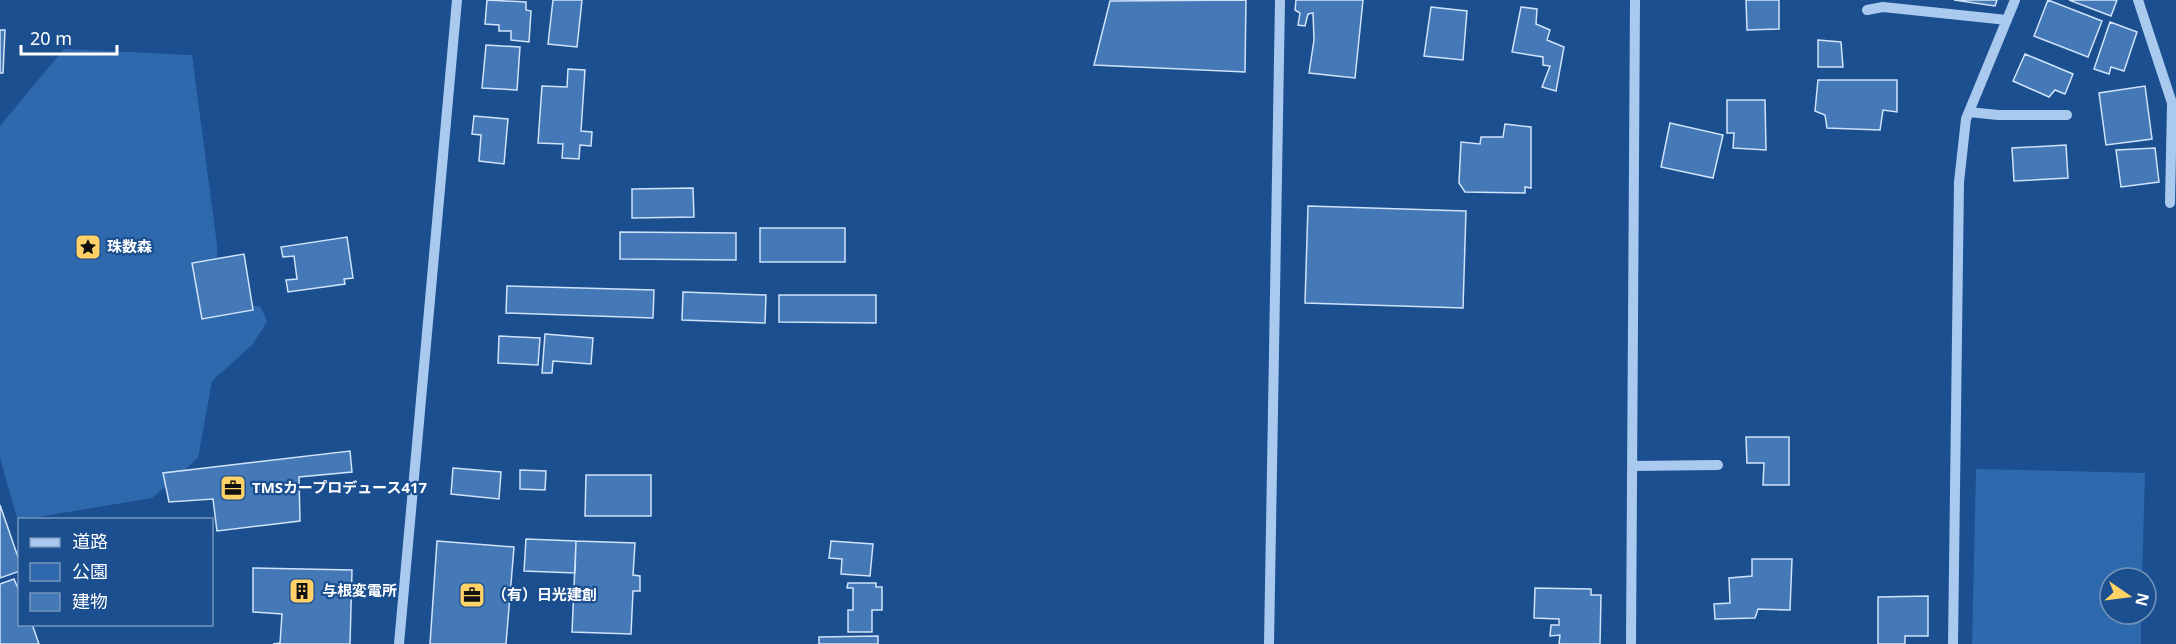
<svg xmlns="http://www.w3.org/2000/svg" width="2176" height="644" viewBox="0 0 2176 644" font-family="'Noto Sans','Noto Sans JP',sans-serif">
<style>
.green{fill:#2e69ad}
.building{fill:#4478b7;stroke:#cfe3fa;stroke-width:1.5}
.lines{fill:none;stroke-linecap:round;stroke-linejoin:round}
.minor{stroke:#a9c9ee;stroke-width:10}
.labels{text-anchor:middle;stroke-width:4.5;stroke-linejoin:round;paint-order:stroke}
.poi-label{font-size:15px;font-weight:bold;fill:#fff;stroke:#1b4f8f;text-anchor:start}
</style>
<rect width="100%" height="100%" fill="#1b4f8f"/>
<path class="green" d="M 64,49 L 192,55 L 217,245 L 217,296 L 261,307 L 267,322 L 252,345 L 212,381 L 198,458 L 152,498 L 20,520 L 18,522 L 0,458 L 0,126 Z
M 1976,469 L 2145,473 L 2142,578 L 2110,578 L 2110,614 L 2141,614 L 2141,644 L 1972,644 Z"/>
<path class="building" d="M 487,0 L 526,2 L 526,10 L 531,11 L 529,42 L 511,40 L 511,31 L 499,31 L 499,25 L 485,24 Z
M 553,0 L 582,0 L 577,47 L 548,44 Z
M 1246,0 L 1245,72 L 1094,65 L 1110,1 Z
M 1296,0 L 1363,0 L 1355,78 L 1309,73 L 1314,40 L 1313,13 L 1308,14 L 1305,26 L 1298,25 L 1300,13 L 1295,10 Z
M 1746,0 L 1779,0 L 1779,29 L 1747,30 Z
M 1954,0 L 1997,0 L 1995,6 Z
M 2048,0 L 2102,21 L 2088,57 L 2034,36 Z
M 2069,0 L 2117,0 L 2111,16 Z
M 1431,7 L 1467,11 L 1463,60 L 1424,56 Z
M 1521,7 L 1537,9 L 1536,24 L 1550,30 L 1547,40 L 1564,47 L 1556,91 L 1542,87 L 1550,66 L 1543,65 L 1543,57 L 1512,52 Z
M 2110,22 L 2137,32 L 2124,71 L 2111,67 L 2109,74 L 2094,69 Z
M 0,30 L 5,30 L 3,73 L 0,73 Z
M 1818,40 L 1841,42 L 1843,67 L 1818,67 Z
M 486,45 L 520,47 L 517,90 L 482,88 Z
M 2025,54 L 2073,74 L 2065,94 L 2055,90 L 2049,97 L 2013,81 Z
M 568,69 L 585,70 L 581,131 L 592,132 L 591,146 L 580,145 L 579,159 L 562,158 L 563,144 L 538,143 L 542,86 L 567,87 Z
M 1818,80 L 1897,80 L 1897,112 L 1883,110 L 1880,130 L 1827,128 L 1825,115 L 1815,111 Z
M 2145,86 L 2152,139 L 2106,145 L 2099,93 Z
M 1727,100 L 1765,100 L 1766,150 L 1733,148 L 1734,133 L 1727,133 Z
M 474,116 L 508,119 L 504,164 L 479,161 L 481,135 L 472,134 Z
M 1670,123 L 1723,135 L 1713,178 L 1661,167 Z
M 1505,124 L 1531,127 L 1531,188 L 1525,187 L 1525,193 L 1465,192 L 1459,183 L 1461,142 L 1480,144 L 1481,137 L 1503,137 Z
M 2066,145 L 2068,178 L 2014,181 L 2012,148 Z
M 2155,148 L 2159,182 L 2121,187 L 2116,150 Z
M 693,188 L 694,217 L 632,218 L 632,189 Z
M 1308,206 L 1466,211 L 1463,308 L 1305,303 Z
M 760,228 L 845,228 L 845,262 L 760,262 Z
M 620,232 L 736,233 L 736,260 L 620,259 Z
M 347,237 L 353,278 L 344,279 L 345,284 L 288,292 L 286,280 L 297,279 L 294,256 L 283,257 L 281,247 Z
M 244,254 L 253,310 L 202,319 L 192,263 Z
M 507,286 L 654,290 L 653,318 L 506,313 Z
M 683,292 L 766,295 L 765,323 L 682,320 Z
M 779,295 L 876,295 L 876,323 L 779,322 Z
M 545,334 L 593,338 L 591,364 L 553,361 L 552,373 L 542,373 Z
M 499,336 L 540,338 L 538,365 L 498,363 Z
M 1746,437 L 1789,437 L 1789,485 L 1763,485 L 1764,463 L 1747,463 Z
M 350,451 L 352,472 L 299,477 L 300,521 L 217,531 L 213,499 L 169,502 L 163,473 Z
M 453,468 L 501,472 L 499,499 L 451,494 Z
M 520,470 L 546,471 L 545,490 L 520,489 Z
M 586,475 L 651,475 L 651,516 L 585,516 Z
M 0,505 L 20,563 L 20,571 L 0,578 Z
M 526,539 L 576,541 L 575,573 L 524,571 Z
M 437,541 L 514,547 L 506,644 L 430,644 Z
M 576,541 L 635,543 L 633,575 L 640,576 L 640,591 L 633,591 L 631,634 L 572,632 Z
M 831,541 L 873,544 L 870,576 L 841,574 L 842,559 L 829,558 Z
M 1752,559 L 1792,559 L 1790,610 L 1758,609 L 1755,618 L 1715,619 L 1714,604 L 1730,603 L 1729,578 L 1752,576 Z
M 253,568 L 352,570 L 350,644 L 273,644 L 280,643 L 282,614 L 253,612 Z
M 14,579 L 20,593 L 20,624 L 32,624 L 39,644 L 0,644 L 0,584 Z
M 848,583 L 876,583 L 876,587 L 882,587 L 882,610 L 872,610 L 872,632 L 848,632 L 848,610 L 853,610 L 853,588 L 847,588 Z
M 1535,588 L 1591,589 L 1591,595 L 1601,595 L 1600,644 L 1559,644 L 1560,635 L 1550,636 L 1551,625 L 1559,625 L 1559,619 L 1534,618 Z
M 1928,596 L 1928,636 L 1905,636 L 1905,644 L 1878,644 L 1878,597 Z
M 878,636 L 878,644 L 819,644 L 819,637 Z"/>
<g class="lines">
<path class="minor" d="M 2138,0 L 2172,103 L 2170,203
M 1867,10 L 1883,7 L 2007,20
M 1969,112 L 1998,115 L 2067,115
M 1632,466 L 1718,465
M 399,644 L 457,0
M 1269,644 L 1280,0
M 1631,644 L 1635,0
M 1953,644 L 1959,182 L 1966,119 L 2015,0"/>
</g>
<defs>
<g id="sight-square" transform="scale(1.35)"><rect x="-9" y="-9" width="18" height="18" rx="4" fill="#ffd166" stroke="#1b4f8f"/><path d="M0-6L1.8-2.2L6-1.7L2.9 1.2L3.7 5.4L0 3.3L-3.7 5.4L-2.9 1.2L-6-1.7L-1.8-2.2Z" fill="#111"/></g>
<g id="office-square" transform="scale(1.35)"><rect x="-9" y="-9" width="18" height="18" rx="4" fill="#ffd166" stroke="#1b4f8f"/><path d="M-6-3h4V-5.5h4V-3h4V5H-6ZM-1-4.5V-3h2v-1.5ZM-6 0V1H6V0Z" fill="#111"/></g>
<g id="building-square" transform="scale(1.35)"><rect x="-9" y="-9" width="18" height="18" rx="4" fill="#ffd166" stroke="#1b4f8f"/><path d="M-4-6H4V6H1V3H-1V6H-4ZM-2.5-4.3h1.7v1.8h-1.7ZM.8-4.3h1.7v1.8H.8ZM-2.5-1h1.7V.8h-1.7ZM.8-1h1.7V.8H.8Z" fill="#111"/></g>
</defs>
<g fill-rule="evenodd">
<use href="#sight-square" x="88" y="247"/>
<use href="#office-square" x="233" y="488"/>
<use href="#building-square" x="302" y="591"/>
<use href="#office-square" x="472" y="595"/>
</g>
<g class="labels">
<g class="poi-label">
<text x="107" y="252">珠数森</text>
<text x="252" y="493">TMSカープロデュース417</text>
<text x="322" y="596">与根変電所</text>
<text x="492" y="600">（有）日光建創</text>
</g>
</g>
<rect x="18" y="518" width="195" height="108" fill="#1b4f8f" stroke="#7695bc" stroke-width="1.5"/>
<rect x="30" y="538" width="30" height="9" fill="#a9c9ee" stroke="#7695bc" stroke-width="1.5"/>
<text x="72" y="548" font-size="18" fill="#ffffff">道路</text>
<rect x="30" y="563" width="30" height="18" fill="#2e69ad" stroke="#7695bc" stroke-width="1.5"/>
<text x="72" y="578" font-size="18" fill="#ffffff">公園</text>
<rect x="30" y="593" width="30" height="18" fill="#4478b7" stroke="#7695bc" stroke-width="1.5"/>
<text x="72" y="608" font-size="18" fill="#ffffff">建物</text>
<g transform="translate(2128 596) rotate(104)"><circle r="28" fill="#1b4f8f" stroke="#7695bc" stroke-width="1.5"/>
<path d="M0-4.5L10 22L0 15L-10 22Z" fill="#ffd166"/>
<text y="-9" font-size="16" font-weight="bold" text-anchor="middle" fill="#ffffff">N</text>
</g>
<path d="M21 45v9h96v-9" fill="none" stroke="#ffffff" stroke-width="3"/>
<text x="30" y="45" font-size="18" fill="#ffffff" stroke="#1b4f8f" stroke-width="4.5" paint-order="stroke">20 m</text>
</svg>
